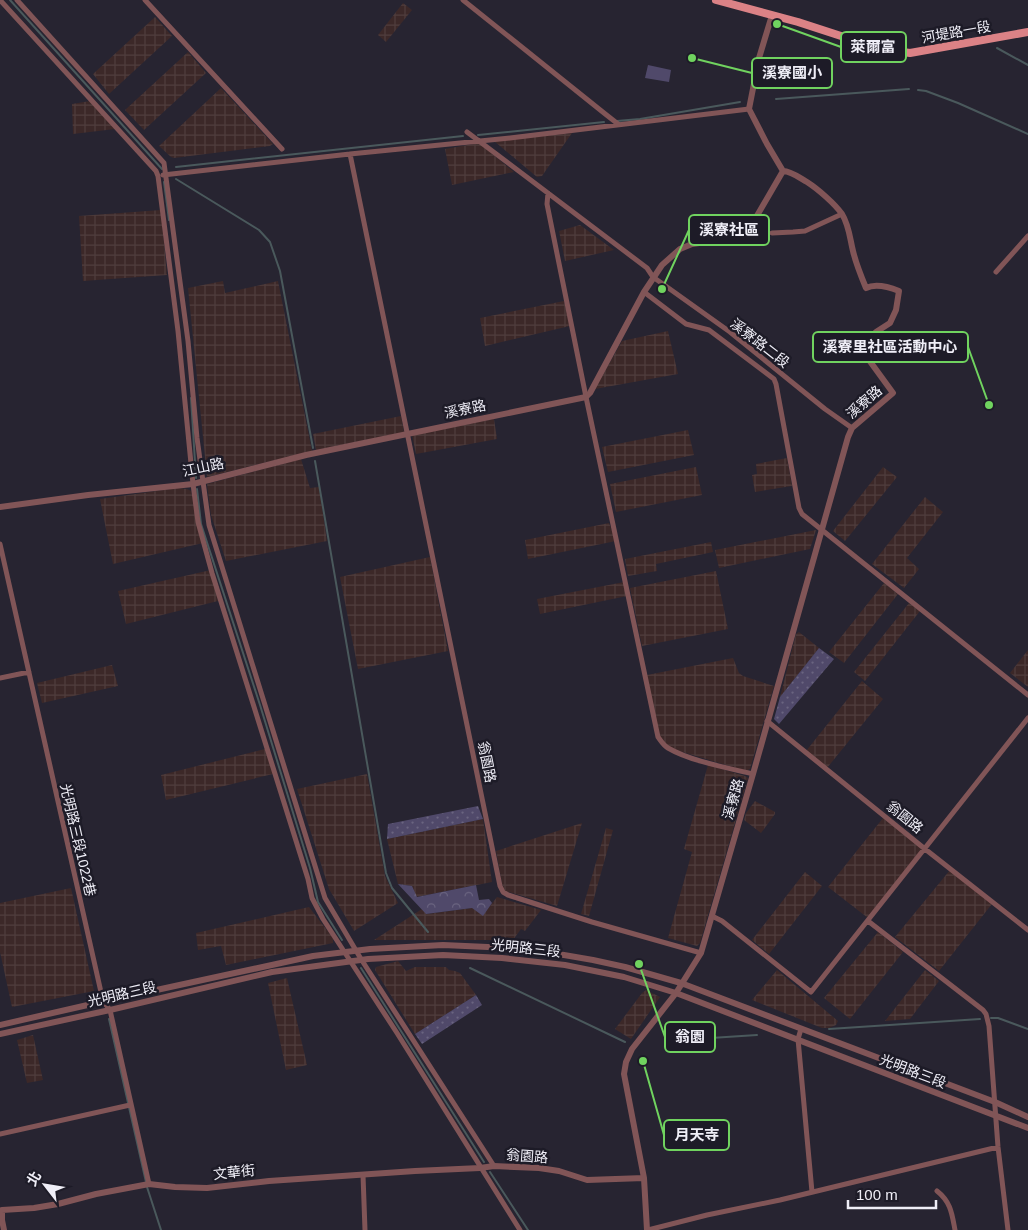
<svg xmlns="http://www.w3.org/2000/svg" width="1028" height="1230" viewBox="0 0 1028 1230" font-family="Arial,'Noto Sans TC',sans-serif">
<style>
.industrial{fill:url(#industrial-grid)}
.grass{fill:url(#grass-dots)}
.forest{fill:url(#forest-crowns)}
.garden{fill:#50496a}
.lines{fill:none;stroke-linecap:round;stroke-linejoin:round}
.stream{stroke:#4a595c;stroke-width:2}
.minor{stroke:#815557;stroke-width:5}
.tertiary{stroke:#815557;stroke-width:6}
.primary{stroke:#db8286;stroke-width:8}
.labels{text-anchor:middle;stroke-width:5;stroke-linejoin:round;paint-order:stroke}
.street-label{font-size:14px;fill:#efeef7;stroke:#1d1b27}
.leader{fill:none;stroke:#70d35f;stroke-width:2}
.callout-dot{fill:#70d35f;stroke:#1d1b27;stroke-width:2}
.callout{fill:#1d1b27;stroke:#70d35f;stroke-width:2}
.callout-label{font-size:15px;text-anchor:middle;font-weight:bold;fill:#efeef7}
</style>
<defs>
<pattern id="industrial-grid" width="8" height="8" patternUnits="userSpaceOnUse" patternTransform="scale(1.25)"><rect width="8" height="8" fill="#3c2828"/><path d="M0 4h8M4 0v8" fill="none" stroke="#4f3d3d"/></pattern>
<pattern id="grass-dots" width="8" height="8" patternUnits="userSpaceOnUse" patternTransform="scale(1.25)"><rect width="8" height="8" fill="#50496a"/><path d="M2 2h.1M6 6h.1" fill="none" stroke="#6a6480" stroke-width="1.8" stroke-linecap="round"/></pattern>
<pattern id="forest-crowns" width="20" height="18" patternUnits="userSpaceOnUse" patternTransform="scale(1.25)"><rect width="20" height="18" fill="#50496a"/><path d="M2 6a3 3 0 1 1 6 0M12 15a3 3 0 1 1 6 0" fill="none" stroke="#6a6480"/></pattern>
</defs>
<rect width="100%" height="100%" fill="#272431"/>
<path class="industrial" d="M 403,3 L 412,10 L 386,42 L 378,35 Z
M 155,17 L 172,36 L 109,94 L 93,74 Z
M 188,52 L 206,73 L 144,130 L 125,110 Z
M 221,88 L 273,144 L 270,146 L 174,158 L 171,157 L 159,146 Z
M 90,101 L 115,129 L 73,134 L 72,104 Z
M 572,133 L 542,176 L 537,177 L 494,141 Z
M 479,143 L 514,172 L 452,185 L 445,149 Z
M 161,210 L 167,275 L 83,281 L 79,216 Z
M 580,225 L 614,250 L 565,261 L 559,231 Z
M 223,281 L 225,293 L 278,281 L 312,451 L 207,477 L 188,288 Z
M 564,301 L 570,326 L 485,346 L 480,318 Z
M 668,331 L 678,374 L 595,389 L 622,341 Z
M 401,416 L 404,432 L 316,450 L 313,434 Z
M 494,419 L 497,439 L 416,454 L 412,435 Z
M 688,430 L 694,455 L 608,472 L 602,447 Z
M 787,458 L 792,486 L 755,492 L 752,475 L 757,474 L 756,464 Z
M 301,459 L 310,488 L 319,487 L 327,541 L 226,561 L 211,515 L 207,484 Z
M 696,467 L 702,495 L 616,512 L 610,484 Z
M 883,467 L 897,477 L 845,541 L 833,531 Z
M 178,488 L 187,489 L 191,491 L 203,543 L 113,564 L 100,499 Z
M 925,497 L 943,512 L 907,558 L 919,569 L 904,588 L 872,564 Z
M 609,523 L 616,541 L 528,559 L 525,540 Z
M 816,530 L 810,549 L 719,568 L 715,550 Z
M 711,542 L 713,552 L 656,564 L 657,571 L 628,576 L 625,559 Z
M 430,557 L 448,651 L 358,669 L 340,577 Z
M 211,570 L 218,601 L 126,624 L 118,591 Z
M 716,571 L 728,629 L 642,646 L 630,588 Z
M 624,582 L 627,596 L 540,614 L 537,599 Z
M 884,583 L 898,594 L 844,663 L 829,652 Z
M 909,603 L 920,611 L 865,681 L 854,672 Z
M 799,632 L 819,648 L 780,697 L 796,634 Z
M 1028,650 L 1028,687 L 1010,673 Z
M 733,658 L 739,673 L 743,676 L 774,686 L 750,769 L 746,771 L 669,748 L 660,740 L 647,675 Z
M 112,665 L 118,686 L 42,703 L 37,683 Z
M 862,681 L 883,699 L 827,768 L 806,751 Z
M 265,749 L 273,774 L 166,800 L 161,775 Z
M 708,765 L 745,776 L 748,778 L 700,943 L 697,946 L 668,938 L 692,852 L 684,849 Z
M 367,774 L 385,876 L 398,903 L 354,931 L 329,889 L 297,789 Z
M 755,801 L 775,812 L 775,814 L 761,833 L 744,820 L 746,813 Z
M 883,818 L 922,849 L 868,918 L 828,887 Z
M 483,819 L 492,882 L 416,897 L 412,886 L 398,884 L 387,839 Z
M 582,823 L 557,906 L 505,891 L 503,889 L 496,851 Z
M 606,828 L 613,830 L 589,916 L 581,914 Z
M 950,870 L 992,904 L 939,971 L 895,937 Z
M 805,872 L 822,886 L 769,954 L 752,940 Z
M 71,888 L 94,991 L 12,1007 L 0,952 L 0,903 Z
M 497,897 L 541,910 L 525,931 L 521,929 L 513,940 L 374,940 L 422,909 L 427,914 L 472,908 L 483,915 Z
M 309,907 L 333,938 L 333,943 L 226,965 L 221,946 L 198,950 L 196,933 Z
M 878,932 L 903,952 L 850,1019 L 824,998 Z
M 398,961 L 406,971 L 415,967 L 446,967 L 449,970 L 455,971 L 460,973 L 476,995 L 415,1034 L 375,970 L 376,967 Z
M 777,970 L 838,1021 L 836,1025 L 829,1028 L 822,1028 L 752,1000 Z
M 925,970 L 939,981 L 910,1019 L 885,1021 Z
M 287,978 L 307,1065 L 286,1070 L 268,983 Z
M 646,990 L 660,997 L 631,1039 L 615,1029 L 642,993 Z
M 33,1035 L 43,1080 L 27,1083 L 17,1040 Z"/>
<path class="grass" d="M 819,648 L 834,659 L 779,724 L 774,719 L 780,697 Z
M 478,806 L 483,819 L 387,839 L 388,824 Z
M 476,995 L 482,1005 L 422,1044 L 415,1034 Z"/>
<path class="forest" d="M 398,884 L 412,886 L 417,897 L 476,885 L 479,900 L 489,899 L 492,903 L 483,916 L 472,908 L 426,914 Z"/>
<path class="garden" d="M 648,65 L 671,70 L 669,82 L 645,78 Z"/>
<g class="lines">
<path class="stream" d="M 10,0 L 162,169
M 997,48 L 1028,65
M 918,90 L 926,91 L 958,103 L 1028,134
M 776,99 L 909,89
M 617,121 L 640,119 L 740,102
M 478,135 L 604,122
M 176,167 L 463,136
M 176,179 L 259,230 L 270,242 L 280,271 L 313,448
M 164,182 L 169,220
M 191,398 L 196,478
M 315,461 L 386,873 L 392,888 L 428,932
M 197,489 L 201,524 L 260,705 L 310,868 L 318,902 L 342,940
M 361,968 L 484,1162
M 470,968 L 625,1042
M 991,1018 L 998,1018 L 1028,1029
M 109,1019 L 146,1182
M 829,1029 L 980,1019
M 680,1040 L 757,1035
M 490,1172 L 528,1230
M 147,1187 L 161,1230"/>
<path class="minor" d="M 0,0 L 156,171 L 158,176 L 178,331 L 193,484 L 198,522 L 212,573 L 308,879 L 312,898 L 323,919 L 397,1033 L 520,1230
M 17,0 L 164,163 L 188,341 L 197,438 L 209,525 L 325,898 L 361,959 L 494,1166
M 145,0 L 282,149
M 463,0 L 604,113 L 618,124
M 467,132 L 647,268 L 653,277 L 730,332 L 825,409 L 852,428
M 350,154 L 500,886 L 503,892 L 508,895 L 592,922 L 701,953
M 163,175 L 350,154 L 510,138 L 749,109
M 548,193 L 547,204 L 586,397 L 658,737 C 661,741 663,745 668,748 C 690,761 728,768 753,774
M 772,233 L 793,232 L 805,231 L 842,214
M 996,272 L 1028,236
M 644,292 L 686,324 L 709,330 L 774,379 L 776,384 L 799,508 L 802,514 L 1028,695
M 0,544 L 103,1001 L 110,1010 L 149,1184
M 0,678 L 29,672
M 767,721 L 925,849 L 1028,930
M 712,916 L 722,921 L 811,992 L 1028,718
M 868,921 L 983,1010 L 986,1014 L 989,1026 L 998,1147 L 1008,1230
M 801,1029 L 798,1039 L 812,1192
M 0,1134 L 130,1105
M 363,1175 L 365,1230
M 937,1191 C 951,1202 952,1214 955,1230
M 648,1230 L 707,1215 L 780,1200 L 998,1147"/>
<path class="tertiary" d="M 0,507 L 88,495 L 193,484 L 306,455 L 586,397 L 590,393 L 644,292 L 662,265 L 680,249 L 692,244 L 728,239 L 740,235 L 751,226 L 783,171
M 0,1025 L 92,1004 L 313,956 L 370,949 L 443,945 L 512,948 L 564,955 L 593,960 L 625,967 L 681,983 L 995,1102 L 1028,1117
M 0,1034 L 110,1010 L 272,972 L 368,959 L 443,955 L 502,958 L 565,965 L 624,977 L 676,993 L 1028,1128
M 4,1230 L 2,1220 L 2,1210 L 34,1208 L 58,1204 L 96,1194 L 149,1184 L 175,1187 L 207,1188 L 269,1181 L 415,1171 L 480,1168 L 494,1166 L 539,1168 L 559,1171 L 587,1180 L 644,1178
M 647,1230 L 644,1178 L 624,1074 L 626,1062 L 632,1049 L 676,993 L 701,953 L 753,774 L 848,437 L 852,428 L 893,393 L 861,349 L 876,332 L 890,323 L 896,310 L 899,291 C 889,287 876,283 866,288 C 861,276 856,264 853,251 C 850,239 849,225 842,214 C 835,204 818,189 807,182 C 800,178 791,171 783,171 L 767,144 L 749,109 L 759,58 L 772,15"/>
<path class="primary" d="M 716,0 L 798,22 L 881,49 L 910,53 L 1028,32"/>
</g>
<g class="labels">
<g class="street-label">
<text transform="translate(956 32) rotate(-10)" y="5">河堤路一段</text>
<text transform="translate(760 343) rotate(38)" y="5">溪寮路二段</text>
<text transform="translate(864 402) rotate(-41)" y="5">溪寮路</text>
<text transform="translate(465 409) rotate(-12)" y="5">溪寮路</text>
<text transform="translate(203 467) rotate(-12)" y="5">江山路</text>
<text transform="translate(487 762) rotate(79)" y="5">翁園路</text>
<text transform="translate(733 799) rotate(-74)" y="5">溪寮路</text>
<text transform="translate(905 817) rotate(39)" y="5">翁園路</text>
<text transform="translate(78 840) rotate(77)" y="5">光明路三段1022巷</text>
<text transform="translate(526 948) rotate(6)" y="5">光明路三段</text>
<text transform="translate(122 994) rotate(-13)" y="5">光明路三段</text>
<text transform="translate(913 1071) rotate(21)" y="5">光明路三段</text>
<text transform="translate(527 1156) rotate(4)" y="5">翁園路</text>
<text transform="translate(234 1172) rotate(-6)" y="5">文華街</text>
</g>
</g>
<path class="leader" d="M777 24L841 47M692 58L752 73M662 289L689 230M989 405L968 347M639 964L665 1037M643 1061L664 1135"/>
<g class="callout-dot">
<circle cx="777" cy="24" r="5"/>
<circle cx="692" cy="58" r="5"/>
<circle cx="662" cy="289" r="5"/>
<circle cx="989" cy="405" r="5"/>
<circle cx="639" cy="964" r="5"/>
<circle cx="643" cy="1061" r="5"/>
</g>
<g class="callout">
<rect x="841" y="32" width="65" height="30" rx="5"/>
<rect x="752" y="58" width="80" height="30" rx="5"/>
<rect x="689" y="215" width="80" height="30" rx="5"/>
<rect x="813" y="332" width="155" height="30" rx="5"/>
<rect x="665" y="1022" width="50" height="30" rx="5"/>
<rect x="664" y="1120" width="65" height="30" rx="5"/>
</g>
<g class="callout-label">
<text x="873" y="52">萊爾富</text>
<text x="792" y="78">溪寮國小</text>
<text x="729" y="235">溪寮社區</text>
<text x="890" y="352">溪寮里社區活動中心</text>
<text x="690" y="1042">翁園</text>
<text x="697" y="1140">月天寺</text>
</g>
<g transform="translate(45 1185) rotate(301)" stroke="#1d1b27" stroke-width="4" paint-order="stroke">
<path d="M0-4L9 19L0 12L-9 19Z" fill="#efeef7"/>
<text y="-8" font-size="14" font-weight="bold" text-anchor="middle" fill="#efeef7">北</text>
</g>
<path d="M848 1200v8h88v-8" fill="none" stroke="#efeef7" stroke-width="2.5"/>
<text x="856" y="1200" font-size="15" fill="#efeef7" stroke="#1d1b27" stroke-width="4" paint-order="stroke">100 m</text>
</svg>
